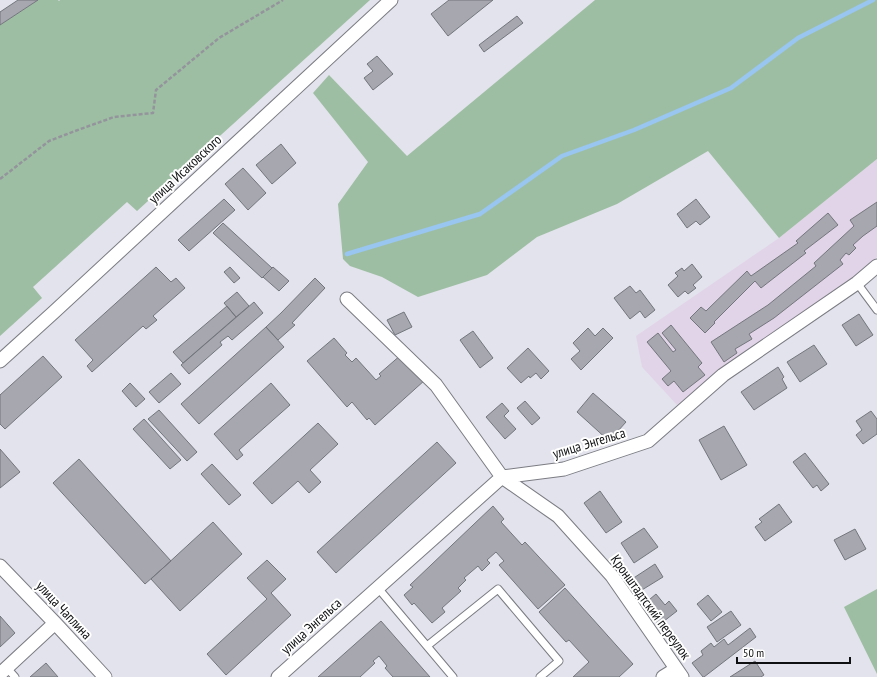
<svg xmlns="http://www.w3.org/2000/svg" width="877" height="677" viewBox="0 0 877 677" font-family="'PT Sans Narrow',sans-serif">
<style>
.industrial{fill:#e2d4e8}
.green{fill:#9ebea3}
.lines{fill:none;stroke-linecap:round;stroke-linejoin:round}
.stream{stroke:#98c6f0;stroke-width:4.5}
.building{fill:#a6a7af;stroke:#74767d}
.lane-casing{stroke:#7b7c83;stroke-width:9}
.street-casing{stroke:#7b7c83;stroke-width:15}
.path{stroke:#94959c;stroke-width:2.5;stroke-dasharray:4 2;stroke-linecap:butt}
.lane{stroke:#fff;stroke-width:7}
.street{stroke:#fff;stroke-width:13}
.labels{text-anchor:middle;stroke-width:4;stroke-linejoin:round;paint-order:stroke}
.street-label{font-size:14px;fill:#0f1012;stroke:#fff}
</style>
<rect width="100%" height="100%" fill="#e2e3ec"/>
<path class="industrial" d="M 877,159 L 877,257 L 853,279 L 723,369 L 677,405 L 642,367 L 636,336 L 779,238 Z"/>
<path class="green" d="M 38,0 L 58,0 L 59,1 L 60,0 L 370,0 L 137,211 L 127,202 L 33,287 L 42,298 L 0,336 L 0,25 Z
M 595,0 L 877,0 L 877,159 L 779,238 L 708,151 L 617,204 L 537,237 L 487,275 L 418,297 L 382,277 L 350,266 L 343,259 L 338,204 L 368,162 L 313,93 L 329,75 L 407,156 Z
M 877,589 L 877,674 L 844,607 Z"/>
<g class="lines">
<path class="stream" d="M 347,254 L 480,214 L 562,156 L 634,130 L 731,88 L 798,38 L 873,0"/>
</g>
<path class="building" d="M 18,0 L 38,0 L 0,25 L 0,12 Z
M 449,0 L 493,0 L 448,36 L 431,14 Z
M 517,16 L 523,23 L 484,52 L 479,45 Z
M 377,56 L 393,74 L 373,90 L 364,78 L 373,71 L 367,64 Z
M 281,144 L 296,163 L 272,184 L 256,165 Z
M 243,168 L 266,193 L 248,210 L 225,184 Z
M 224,199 L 235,210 L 189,251 L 178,240 Z
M 696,199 L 710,217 L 700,225 L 696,221 L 687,228 L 677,214 Z
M 877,202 L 877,226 L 863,236 L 853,245 L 856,248 L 849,255 L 846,253 L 840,260 L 843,264 L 774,318 L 749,334 L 752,339 L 735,349 L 737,353 L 724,362 L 711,342 L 768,305 L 816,266 L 814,263 L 854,226 L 850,220 Z
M 828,213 L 838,225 L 804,251 L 806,253 L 761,288 L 755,281 L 714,322 L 715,323 L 705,333 L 690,318 L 701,307 L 706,311 L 747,271 L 751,276 L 798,243 L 796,241 Z
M 223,223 L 272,268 L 262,278 L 213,233 Z
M 692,264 L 702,277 L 693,285 L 696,288 L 688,294 L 685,291 L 678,297 L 668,285 L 678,276 L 675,273 L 682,268 L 684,271 Z
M 156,267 L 171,282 L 176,278 L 185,288 L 153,316 L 157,320 L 146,329 L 143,326 L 92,372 L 87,366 L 93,360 L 75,340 Z
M 230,267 L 240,278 L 234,283 L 224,272 Z
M 273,267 L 289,281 L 279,291 L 263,277 Z
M 315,278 L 325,288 L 292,323 L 295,325 L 278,340 L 266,327 L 281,313 Z
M 630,286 L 636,293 L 640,290 L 655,310 L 645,318 L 640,311 L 630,319 L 614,298 Z
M 237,292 L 249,306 L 236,317 L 224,303 Z
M 254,302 L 263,313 L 232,340 L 228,336 L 220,342 L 222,345 L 189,374 L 181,365 Z
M 227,306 L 236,317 L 183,363 L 173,352 Z
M 404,312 L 412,327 L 395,335 L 387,320 Z
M 859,314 L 873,335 L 856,346 L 842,325 Z
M 671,325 L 702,363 L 698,367 L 705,375 L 683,392 L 674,381 L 668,386 L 662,379 L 671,371 L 647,342 L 658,333 L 673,352 L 676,350 L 662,333 Z
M 266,327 L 284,347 L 199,424 L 181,404 Z
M 588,328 L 595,336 L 603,328 L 613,338 L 581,370 L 571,359 L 580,351 L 573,343 Z
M 473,331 L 493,358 L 480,368 L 460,340 Z
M 334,338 L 347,353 L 345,355 L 352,362 L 356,358 L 376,380 L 381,376 L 379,374 L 402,354 L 425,380 L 375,425 L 369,418 L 367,420 L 352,402 L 347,407 L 307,361 Z
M 814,345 L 827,364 L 800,382 L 787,362 Z
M 528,348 L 549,371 L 541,379 L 536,373 L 530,378 L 529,376 L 521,383 L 507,368 Z
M 43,356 L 62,377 L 5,429 L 0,424 L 0,395 Z
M 778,367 L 784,377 L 782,379 L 787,388 L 754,410 L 741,392 Z
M 171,373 L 181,384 L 159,403 L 149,392 Z
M 130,383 L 145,399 L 136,407 L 122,391 Z
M 271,383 L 290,405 L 239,450 L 243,455 L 237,460 L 214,434 Z
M 593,393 L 626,422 L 609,441 L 577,412 Z
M 525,401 L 540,418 L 532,425 L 517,408 Z
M 502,403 L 509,411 L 504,416 L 516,429 L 505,439 L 486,417 Z
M 159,410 L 197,452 L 187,461 L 148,419 Z
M 871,411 L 877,419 L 877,434 L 863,444 L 856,435 L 862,430 L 856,421 Z
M 144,419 L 181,460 L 170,469 L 133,429 Z
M 318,423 L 338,444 L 310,470 L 321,482 L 309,493 L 298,481 L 272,504 L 253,483 Z
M 724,426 L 747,465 L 721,480 L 699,440 Z
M 437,442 L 456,463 L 336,573 L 317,552 Z
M 0,449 L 20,472 L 0,488 Z
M 805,453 L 829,484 L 821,491 L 817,485 L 813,488 L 793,462 Z
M 79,459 L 171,561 L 145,584 L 53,483 Z
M 212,464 L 241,495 L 229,505 L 201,474 Z
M 600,491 L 622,522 L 606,533 L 584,503 Z
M 779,504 L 792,522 L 765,541 L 755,527 L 762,522 L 759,519 Z
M 493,506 L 504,519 L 501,522 L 522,545 L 525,542 L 565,585 L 538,609 L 499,565 L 504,561 L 496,552 L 487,560 L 490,563 L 482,571 L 478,566 L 464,578 L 466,580 L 458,588 L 461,591 L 442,608 L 445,612 L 432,623 L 414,603 L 412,605 L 404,595 L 413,587 L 410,585 Z
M 213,522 L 242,554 L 180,611 L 151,579 Z
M 644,528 L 658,547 L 634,563 L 621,543 Z
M 855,529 L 866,549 L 845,560 L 834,540 Z
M 267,560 L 286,579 L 271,593 L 291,615 L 226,675 L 207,654 L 267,599 L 247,578 Z
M 655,564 L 663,577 L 637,593 L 629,581 Z
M 565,588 L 633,664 L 619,677 L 573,677 L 589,662 L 569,640 L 566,642 L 539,612 Z
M 656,594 L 665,605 L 669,601 L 677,611 L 659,625 L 643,605 Z
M 708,595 L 722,612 L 711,621 L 697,604 Z
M 731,611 L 741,625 L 717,642 L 707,627 Z
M 0,616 L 15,633 L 0,647 Z
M 381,621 L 430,677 L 393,677 L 385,668 L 387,666 L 379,656 L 373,661 L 375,663 L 360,677 L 318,677 Z
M 750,628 L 756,637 L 704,677 L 703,677 L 692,663 L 703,655 L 701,651 L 711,643 L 714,647 L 724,639 L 728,645 Z
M 755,661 L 764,675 L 761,677 L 730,677 Z
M 46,663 L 58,677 L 30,677 Z"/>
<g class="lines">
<g class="lane-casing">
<path id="lane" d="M 857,283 L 877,310
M 378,588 L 453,677
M 427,646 L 498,589 L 559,661 L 540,677
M 7,668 L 15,677"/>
</g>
<g class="street-casing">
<path id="street" d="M 347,299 L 436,385 L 502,477 L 558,516 L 612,576 L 682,677
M 0,361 L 54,312 L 391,0
M 0,566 L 55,623 L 105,677
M 0,674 L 55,623
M 278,677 L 502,477 L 564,469 L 648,441 L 723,375 L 857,283 L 877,266
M 663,677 L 676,669"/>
</g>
<path class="path" d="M 0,179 L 49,141 L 75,131 L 114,117 L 153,113 L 156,90 L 219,38 L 283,0"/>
<use href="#lane" class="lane"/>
<use href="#street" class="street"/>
</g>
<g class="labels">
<g class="street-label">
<text transform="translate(185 169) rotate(-43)" y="5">улица Исаковского</text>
<text transform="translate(589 443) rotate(-17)" y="5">улица Энгельса</text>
<text transform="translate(651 607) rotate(54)" y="5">Кронштадтский переулок</text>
<text transform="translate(64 610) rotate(47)" y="5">улица Чаплина</text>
<text transform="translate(311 626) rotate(-42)" y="5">улица Энгельса</text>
</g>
</g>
<path d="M737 657v6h113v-6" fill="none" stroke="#0f1012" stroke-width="2"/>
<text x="743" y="657" font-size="12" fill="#0f1012" stroke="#ffffff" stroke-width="3" paint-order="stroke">50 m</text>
</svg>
